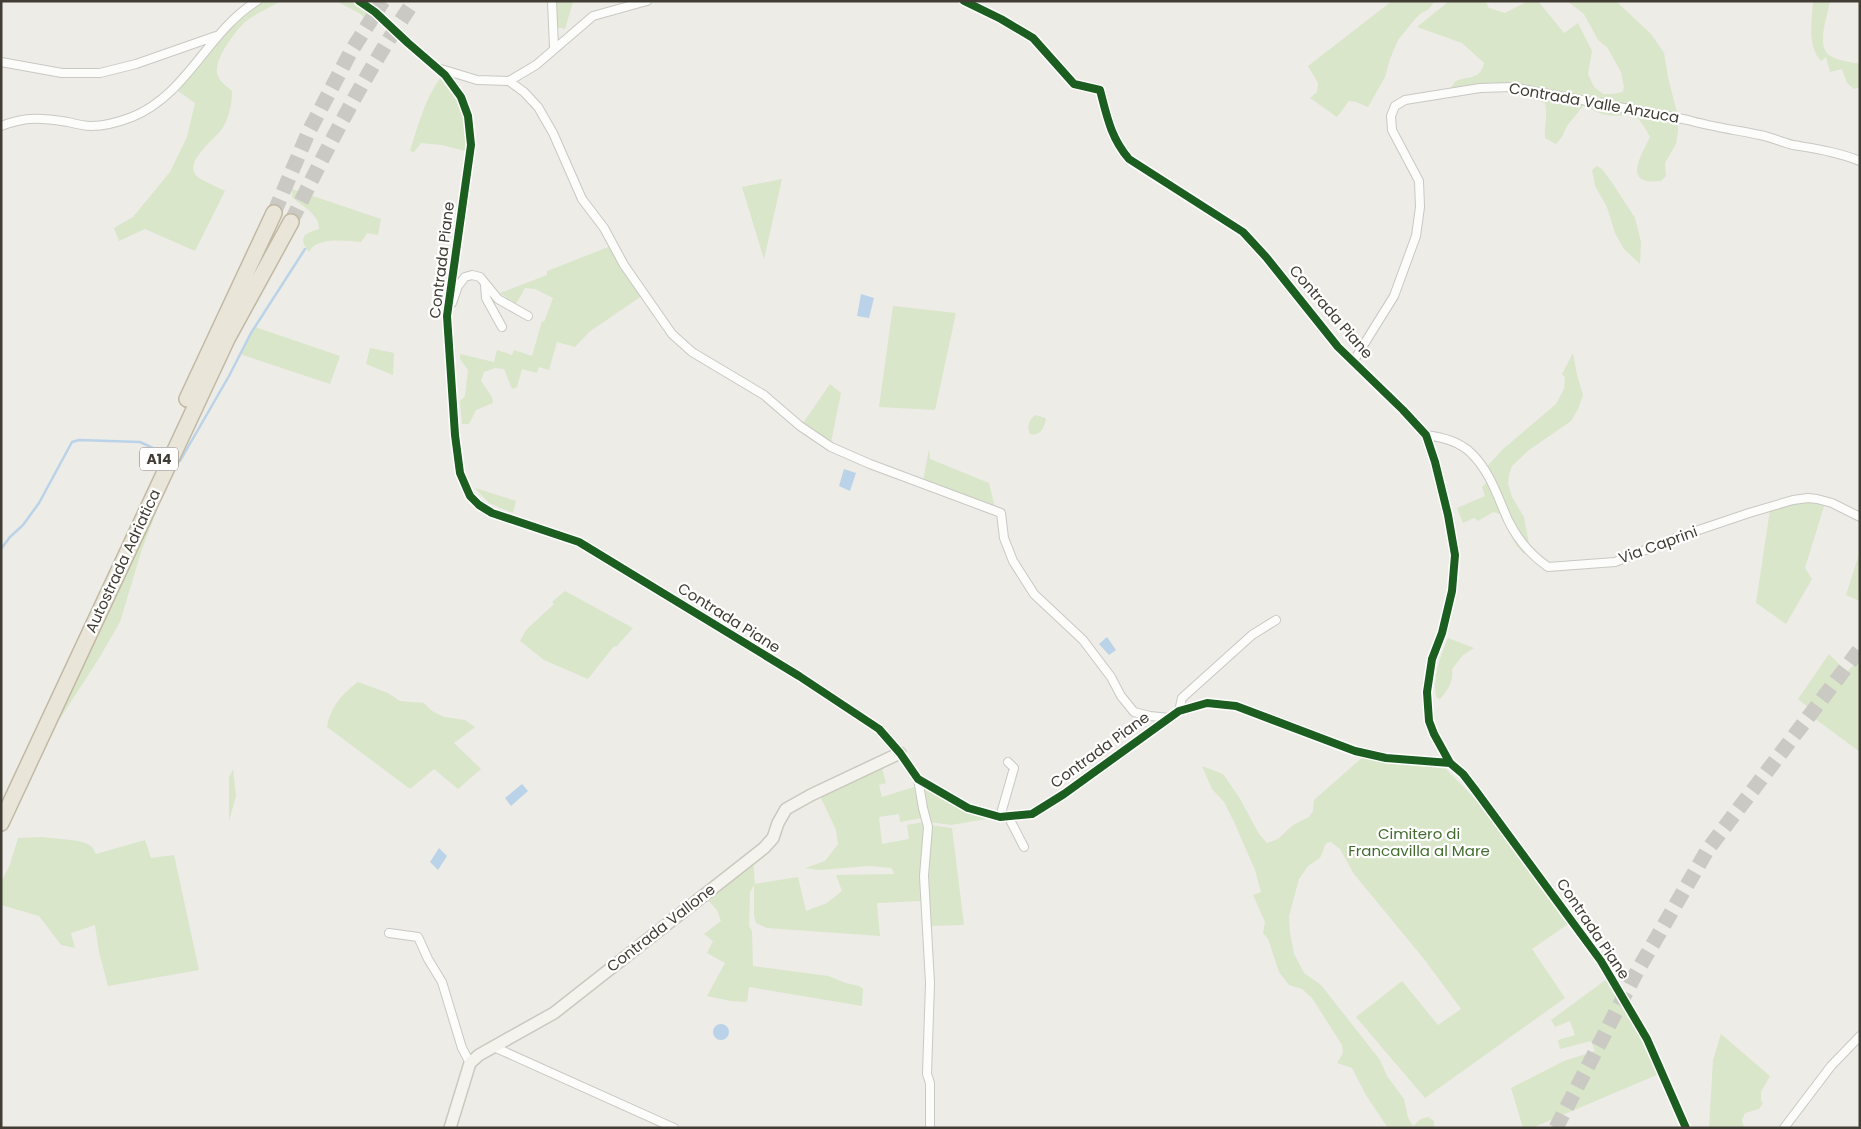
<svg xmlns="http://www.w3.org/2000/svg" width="1861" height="1129" viewBox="0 0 1861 1129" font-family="Poppins,sans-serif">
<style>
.green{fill:#d9e6c9}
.water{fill:#bbd3e8}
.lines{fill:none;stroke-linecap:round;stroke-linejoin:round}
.stream{stroke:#bbd3e8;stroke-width:2.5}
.highway-tunnel{stroke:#cbc9c3;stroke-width:15;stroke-dasharray:15 8;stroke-linecap:butt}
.street-casing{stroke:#c9c8c3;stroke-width:10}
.secondary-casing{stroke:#cbc9be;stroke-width:14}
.highway-casing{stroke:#c2b9a4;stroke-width:18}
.street{stroke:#fcfcfb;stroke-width:8}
.secondary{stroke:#f4f3ed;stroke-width:11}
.highway{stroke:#e9e5d9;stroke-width:15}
.cycleway-casing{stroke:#fff;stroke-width:11}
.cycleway{stroke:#1b5e20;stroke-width:8}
.labels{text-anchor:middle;stroke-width:4.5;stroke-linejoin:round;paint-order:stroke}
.shield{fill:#fff;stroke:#7a7771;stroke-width:1}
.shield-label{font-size:14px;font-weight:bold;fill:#413d34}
.street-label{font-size:15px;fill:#413d34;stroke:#fff}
.park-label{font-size:15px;fill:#426c2e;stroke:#fff}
</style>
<rect width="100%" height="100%" fill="#edece7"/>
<path class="green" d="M 263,1 L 281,1 C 269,8 254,14 244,23 C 234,33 215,58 217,73 C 219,81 226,86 232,91 C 232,104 229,118 222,129 C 214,140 186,160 195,174 C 199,180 218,187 225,191 L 195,251 L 145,229 L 119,241 L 114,228 L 133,217 L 170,172 L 187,137 L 195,103 L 178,91 C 203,60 227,20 263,1 Z
M 336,1 L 357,1 L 379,19 L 376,27 L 359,13 Z
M 553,1 L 573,2 L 565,29 L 556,27 Z
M 1392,1 L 1435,1 L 1429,9 L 1420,14 L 1415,19 L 1398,40 L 1390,59 L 1385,77 L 1368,107 L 1356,102 L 1349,101 L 1337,117 L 1310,98 L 1317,92 L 1318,83 L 1308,66 Z
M 1449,1 L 1485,1 L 1489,8 L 1505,13 L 1528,1 L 1538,1 L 1564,33 L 1578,23 L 1592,51 L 1588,74 L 1594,87 L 1603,94 L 1613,94 L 1623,92 L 1624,87 L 1621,72 L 1607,47 L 1598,40 L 1584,14 L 1567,1 L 1614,1 L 1618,3 L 1651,34 L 1664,53 L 1668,77 L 1677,113 L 1678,131 L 1676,144 L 1665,163 L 1666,176 L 1661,181 C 1622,185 1640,158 1650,137 C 1632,102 1631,121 1602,114 C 1596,112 1590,108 1583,106 L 1567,126 L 1562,137 L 1556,144 L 1545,138 C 1544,126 1548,115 1545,103 C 1528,95 1508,98 1496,84 L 1450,89 C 1452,87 1453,84 1455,82 C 1465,75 1480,82 1484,63 L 1462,43 L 1417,27 Z
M 1813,1 L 1830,1 C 1828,15 1814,49 1832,57 C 1840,61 1851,62 1860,64 L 1860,87 L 1854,89 L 1847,83 L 1842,69 L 1830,72 L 1826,57 L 1821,61 C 1807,47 1812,20 1813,1 Z
M 441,77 C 462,100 469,120 465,151 L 442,145 L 421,143 L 414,152 L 410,151 C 418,126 425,98 441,77 Z
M 1597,166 L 1602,169 L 1611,181 L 1635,218 L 1641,242 L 1640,264 L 1624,249 L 1615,233 L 1607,207 L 1595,186 L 1592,170 Z
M 782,179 L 764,259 L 742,187 Z
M 292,189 L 381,219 L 378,235 L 367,233 L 361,242 C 345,241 317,236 309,252 C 297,237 305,233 319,229 C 320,214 301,206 292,197 Z
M 611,246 L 643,295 L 589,332 L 575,347 L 557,342 L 549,370 L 539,367 L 537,373 L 522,369 L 517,387 L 512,389 L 504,369 L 495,368 L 484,372 L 481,381 L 492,397 L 493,403 L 476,410 L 469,424 L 462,424 L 460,401 L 465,396 L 468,370 L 460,359 L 460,354 L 494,362 L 497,350 L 512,355 L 514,350 L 532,356 L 542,321 L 544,322 L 553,298 L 535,289 L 525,288 L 516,304 L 500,293 L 547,275 L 547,271 Z
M 893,306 L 956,313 L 935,410 L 879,407 Z
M 255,327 L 340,356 L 330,384 L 240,354 Z
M 370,348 L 394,353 L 393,375 L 366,364 Z
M 1573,353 L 1577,375 L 1583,395 L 1578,409 L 1571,421 L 1529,450 L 1512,466 L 1509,475 L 1508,483 L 1512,497 L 1524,517 L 1529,543 L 1524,554 L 1516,545 L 1500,514 L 1493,512 L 1478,521 L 1474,518 L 1463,523 L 1457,508 L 1485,496 L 1482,487 L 1487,482 L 1483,471 L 1502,450 L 1556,404 L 1564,389 L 1565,377 L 1562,374 Z
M 830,384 L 841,393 L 831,442 L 803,423 Z
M 1035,415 L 1046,418 C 1045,427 1040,437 1030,434 C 1027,427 1028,421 1035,415 Z
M 929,449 L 930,459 L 989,483 L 995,508 L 923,481 Z
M 475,488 L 516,501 L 513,513 L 489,503 Z
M 1788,499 L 1825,503 L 1805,568 L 1812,579 L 1786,624 L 1756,603 L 1770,510 Z
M 154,518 L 142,549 L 120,622 L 98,660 L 61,717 L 55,723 L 149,522 Z
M 1860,551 L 1860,601 L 1846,595 Z
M 565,591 L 633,628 L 616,647 L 614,646 L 588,679 L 544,660 L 520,641 L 526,630 L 554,604 L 552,602 Z
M 1448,638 L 1474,648 L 1463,655 L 1452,669 C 1454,681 1448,690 1440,699 L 1437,698 C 1431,680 1441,655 1448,638 Z
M 1829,654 L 1847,672 L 1860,658 L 1860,752 L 1806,712 L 1808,707 L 1798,699 Z
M 358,682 L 388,693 L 400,701 L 424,703 L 432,711 L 444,717 L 465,720 L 475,727 L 454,743 L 481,769 L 458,789 L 434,769 L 410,789 L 327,727 C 330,707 342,694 358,682 Z
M 1364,756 L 1446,769 L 1476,800 L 1568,924 L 1532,949 L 1565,998 L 1425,1098 L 1356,1017 L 1402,981 L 1438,1025 L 1461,1009 L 1424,959 L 1354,874 L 1340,849 L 1331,842 L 1326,843 L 1320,858 L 1308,866 L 1299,879 L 1289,916 L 1290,933 L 1294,954 L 1304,973 L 1321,985 L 1380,1060 L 1387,1076 L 1404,1099 L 1408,1118 L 1413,1126 L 1421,1119 L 1428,1117 L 1434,1121 L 1434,1128 L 1388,1128 L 1366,1095 L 1352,1068 L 1337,1063 L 1343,1053 L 1342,1045 L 1312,998 L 1302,989 L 1289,985 L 1279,972 L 1268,939 L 1263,933 L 1265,922 L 1253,895 L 1261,892 L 1255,870 L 1235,824 L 1224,802 L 1212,789 L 1202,766 L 1223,774 L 1239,797 L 1259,834 L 1267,843 L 1278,839 L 1293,825 L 1309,817 L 1313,811 L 1314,800 Z
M 881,765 L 886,783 L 879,785 L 882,797 L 914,787 L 922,818 L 900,822 L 899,814 L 879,817 L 882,844 L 909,839 L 907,825 L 923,822 C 925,848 920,874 921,901 L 877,903 L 880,936 L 767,928 L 756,923 L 754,916 L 754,885 L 750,892 L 749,926 L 752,931 L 753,966 L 828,976 L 846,983 L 859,986 L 863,989 L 862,1006 L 749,987 L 747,1002 L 731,1001 L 707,996 L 725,963 L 707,953 L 713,941 L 704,934 L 721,921 L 717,910 L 705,897 L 753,859 L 755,884 L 798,877 L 806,911 L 827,903 L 842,891 L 836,875 L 893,874 L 894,872 L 891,868 L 869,866 L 819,870 L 805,868 L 825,861 L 838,844 L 836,830 L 820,796 Z
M 233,769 L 236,796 L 229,821 L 229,778 Z
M 926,788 L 929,789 L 992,818 L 951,825 L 930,822 L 922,792 Z
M 930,825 L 952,828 L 964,925 L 929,926 L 927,884 Z
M 42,837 C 54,839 85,839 92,847 C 94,849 94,852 96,854 L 145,840 L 151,858 L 174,855 L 199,970 L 108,986 L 99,952 L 95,925 L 71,933 L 75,948 L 61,945 L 39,916 L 1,905 L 1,882 L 9,867 L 18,838 Z
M 1607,979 L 1637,1028 L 1659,1074 L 1532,1128 L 1523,1128 L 1511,1088 L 1564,1061 L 1595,1051 L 1591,1041 L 1560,1049 L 1558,1040 L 1575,1035 L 1570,1021 L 1555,1027 L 1551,1020 Z
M 1721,1034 L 1770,1076 L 1761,1092 L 1761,1101 L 1763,1103 L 1759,1109 L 1745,1113 L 1742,1120 L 1744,1128 L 1709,1128 L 1713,1060 Z"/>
<path class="water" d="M 861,294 L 874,298 L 869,318 L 857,316 Z
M 844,469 L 856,473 L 850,491 L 839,486 Z
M 1107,637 L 1116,650 L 1109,655 L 1099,644 Z
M 522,784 L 528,791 L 511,806 L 505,798 Z
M 439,848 L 447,856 L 438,870 L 430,862 Z
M713 1032a8 8 0 1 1 16 0a8 8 0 1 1-16 0Z"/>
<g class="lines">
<path class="stream" d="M 177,460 L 180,461 L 229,376 L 251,333 L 305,249
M 1,549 L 10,537 L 23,525 L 39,503 L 72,442 L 79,440 L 140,442 L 168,455"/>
<path class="highway-tunnel" d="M 274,213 L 309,131 L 350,53 L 383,1
M 291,222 C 328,146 366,71 414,1
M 1556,1128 L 1635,975 L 1708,849 L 1860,649"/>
<g class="street-casing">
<path id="street" d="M 359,1 L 375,12 L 408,43 L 445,75 L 461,97 L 468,116 L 471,145 L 447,316 L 455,435 L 460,473 L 470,496 L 479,505 L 492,513 L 579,542 L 799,676 L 879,729 L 900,753 L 918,779 L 968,808 L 1000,817 L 1032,814 L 1064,794 L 1179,711 L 1207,703 L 1236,706 L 1355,751 L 1386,758 L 1450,763
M 552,1 L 554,47
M 964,1 L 1001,19 L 1033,38 L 1074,84 L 1100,90 C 1107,117 1111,138 1129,159 L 1243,232 L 1266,257 L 1338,347 L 1403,410 L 1426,435 L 1435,462 L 1448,515 L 1455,555 L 1452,591 L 1442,633 L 1432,659 L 1427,692 L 1429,721 L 1434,734 L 1450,763 L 1463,774 L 1476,791 L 1601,961 L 1647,1039 L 1686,1128
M 1,62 L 62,73 L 100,73 L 136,64 L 216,36
M 441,69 L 477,80 L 509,81 L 536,65 L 593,16 L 647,1
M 509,81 L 524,92 L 538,107 L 553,133 L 582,199 L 604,228 L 624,265 L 672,334 L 692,352 L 764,395 L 800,426 L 831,447 L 870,464 L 1001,513 L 1004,538 L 1013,561 L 1034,594 L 1083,640 L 1111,677 L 1121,696 L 1134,712 L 1150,716 L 1169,718
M 1,126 C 27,116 42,118 68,122 C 76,124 84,126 91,126 C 105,126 119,122 132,117 C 187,95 208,31 257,1
M 485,285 L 486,298 L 502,327
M 452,303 L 458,286 L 465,277 L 472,275 L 480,277 L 498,299 L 528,316
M 1353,362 L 1394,296 L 1416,236 L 1420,207 L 1419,181 L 1392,130 L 1391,116 L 1395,106 L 1405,100 L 1480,88 L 1512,87 L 1688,120 C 1712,127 1736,130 1760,135 C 1771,137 1781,142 1793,145 C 1816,149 1838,152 1860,161
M 1426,435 C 1442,437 1459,441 1471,453 C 1490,471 1498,498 1508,520 C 1517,539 1531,555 1548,567 L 1615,562 L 1681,536 L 1749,513 L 1793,500 L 1808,498 L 1817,499 L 1832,503 L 1860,517
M 1179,711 L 1182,698 L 1252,635 L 1276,620
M 918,779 L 923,808 L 928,827 L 924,876 L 930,983 L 927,1074 L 930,1083 L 930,1128
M 1000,817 L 1014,768 L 1008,762
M 1009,818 L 1024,847
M 389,933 L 418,937 L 428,959 L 442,982 L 462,1048 L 470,1063
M 494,1047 L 674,1128
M 1784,1128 L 1831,1066 L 1860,1036"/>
</g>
<g class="secondary-casing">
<path id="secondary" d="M 450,1128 L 470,1063 L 479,1055 L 554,1013 L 764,848 L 773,838 L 778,823 L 786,809 L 811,795 L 900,753"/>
</g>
<g class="highway-casing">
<path id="highway" d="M 187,399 L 274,213
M 1,823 L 227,339 L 291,222"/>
</g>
<use href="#street" class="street"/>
<use href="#secondary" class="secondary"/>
<use href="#highway" class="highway"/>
<g class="cycleway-casing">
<path id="cycleway" d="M 359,1 L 375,12 L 408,43 L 445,75 L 461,97 L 468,116 L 471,145 L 447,316 L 455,435 L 460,473 L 470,496 L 479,505 L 492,513 L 579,542 L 799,676 L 879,729 L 900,753 L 918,779 L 968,808 L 1000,817 L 1032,814 L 1064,794 L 1179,711 L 1207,703 L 1236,706 L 1355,751 L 1386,758 L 1450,763
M 964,1 L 1001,19 L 1033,38 L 1074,84 L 1100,90 C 1107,117 1111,138 1129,159 L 1243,232 L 1266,257 L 1338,347 L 1403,410 L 1426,435 L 1435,462 L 1448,515 L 1455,555 L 1452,591 L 1442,633 L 1432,659 L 1427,692 L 1429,721 L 1434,734 L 1450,763 L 1463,774 L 1476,791 L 1601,961 L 1647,1039 L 1686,1128"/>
</g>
<use href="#cycleway" class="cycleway"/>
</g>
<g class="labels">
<rect class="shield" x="140" y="447.5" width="38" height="23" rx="4"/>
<g class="shield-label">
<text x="159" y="464">A14</text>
</g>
<g class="street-label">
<text transform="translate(1594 103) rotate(10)" y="5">Contrada Valle Anzuca</text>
<text transform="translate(442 260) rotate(-83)" y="5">Contrada Piane</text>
<text transform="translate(1331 312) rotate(49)" y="5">Contrada Piane</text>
<text transform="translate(1658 545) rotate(-20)" y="5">Via Caprini</text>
<text transform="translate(123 561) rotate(-65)" y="5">Autostrada Adriatica</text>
<text transform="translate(729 618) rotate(32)" y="5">Contrada Piane</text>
<text transform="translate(1100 750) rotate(-36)" y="5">Contrada Piane</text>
<text transform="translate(661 928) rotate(-38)" y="5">Contrada Vallone</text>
<text transform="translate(1593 929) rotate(56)" y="5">Contrada Piane</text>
</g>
<g class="park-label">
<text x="1419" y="839">Cimitero di<tspan x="1419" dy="17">Francavilla al Mare</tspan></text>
</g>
</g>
<rect width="1861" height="1129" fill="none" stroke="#413d34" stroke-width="5"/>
</svg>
